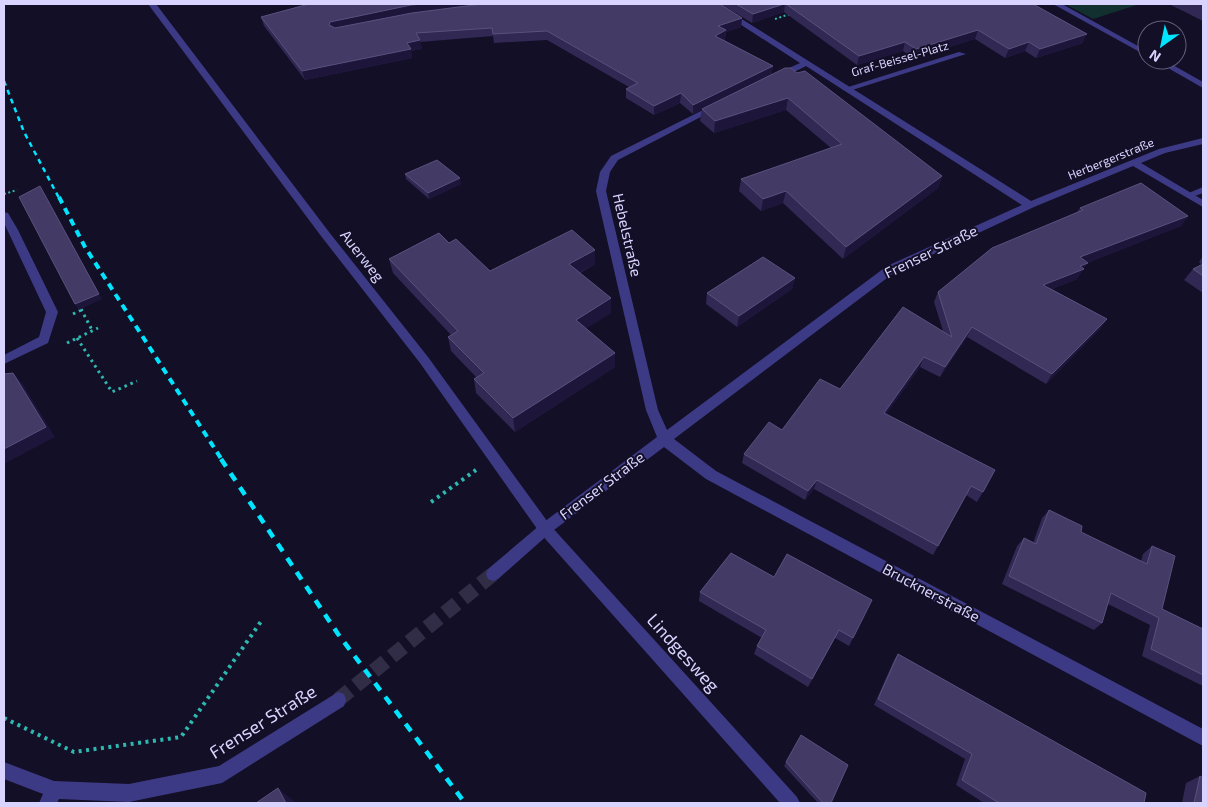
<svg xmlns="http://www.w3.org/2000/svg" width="1207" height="807" viewBox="0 0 1207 807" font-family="'Exo 2',sans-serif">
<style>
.green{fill:#12302f}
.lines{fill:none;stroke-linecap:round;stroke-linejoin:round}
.minor-tunnel{stroke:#312d47;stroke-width:15;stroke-dasharray:15 8;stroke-linecap:butt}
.path-far2{stroke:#2fb8b0;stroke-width:2;stroke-dasharray:2 2.5;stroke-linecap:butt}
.path-far1{stroke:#2fb8b0;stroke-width:3;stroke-dasharray:2.5 4;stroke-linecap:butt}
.path{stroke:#2fb8b0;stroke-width:4;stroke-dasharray:3 4.5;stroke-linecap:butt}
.service{fill:#3d3a85;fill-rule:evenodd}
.minor{fill:#3d3a85;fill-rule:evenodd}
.rail-far2{stroke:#00e5ff;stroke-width:2.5;stroke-dasharray:5 4.5;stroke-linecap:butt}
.rail-far1{stroke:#00e5ff;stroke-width:4;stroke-dasharray:7 5.5;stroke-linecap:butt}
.rail{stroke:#00e5ff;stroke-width:4.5;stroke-dasharray:9 8;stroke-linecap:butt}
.wall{fill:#312854}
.shaded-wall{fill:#1d163a}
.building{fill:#433a66;stroke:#5a527e}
.labels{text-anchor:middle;stroke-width:4;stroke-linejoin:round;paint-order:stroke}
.far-street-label{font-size:12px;fill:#d9d4ff;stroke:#130f26}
.street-label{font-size:15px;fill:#d9d4ff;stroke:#130f26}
.near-street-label{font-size:18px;fill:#d9d4ff;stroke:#130f26}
</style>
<rect width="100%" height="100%" fill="#130f26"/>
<path class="green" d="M 1065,4 L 1140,4 L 1093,19 Z"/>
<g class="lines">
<path class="minor-tunnel" d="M 338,700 L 493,574"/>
<path class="path-far2" d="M 775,19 L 790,14
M 4,194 L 17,190"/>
<path class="path-far1" d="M 81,309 L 92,330
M 73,314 L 81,310
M 77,338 L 112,392 L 137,381
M 67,343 L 98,328"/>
<path class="path" d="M 431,502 L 476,470
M 4,718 L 74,752 L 181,737 L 262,620"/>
<path class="service" d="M 148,4 L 156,4 L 329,232 L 428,357 L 550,525 L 797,797 L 800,803 L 780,803 L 540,533 L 420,363 L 321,236 Z
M 959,52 L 966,54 L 849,91 L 842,89 Z
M 1203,187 L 1203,193 L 1189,198 L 1184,195 Z
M 4,212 L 8,213 L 18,230 L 58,312 L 48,343 L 4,364 L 4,355 L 39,337 L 46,312 L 4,223 Z"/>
<path class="minor" d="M 709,4 L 718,4 L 1031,201 L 1159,149 L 1203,138 L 1203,144 L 1165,153 L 1141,163 L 1203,200 L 1203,207 L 1133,166 L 1034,207 L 895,272 L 674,439 L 716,471 L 1203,729 L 1203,746 L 706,479 L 664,447 L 550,533 L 498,579 L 493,581 L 488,579 L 486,574 L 488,569 L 540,525 L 657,437 L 646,410 L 596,191 L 600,172 L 611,156 L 713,105 L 719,105 L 720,107 L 618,160 L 610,172 L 606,191 L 658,410 L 667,430 L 887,266 L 1022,205 L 806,66 L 782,78 L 776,78 L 776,74 L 800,63 Z
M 1053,4 L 1062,4 L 1147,51 L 1147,56 Z
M 1154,60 L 1164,60 L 1203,82 L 1203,88 Z
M 338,692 L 344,694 L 346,700 L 344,706 L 222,783 L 129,802 L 59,799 L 57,803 L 39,803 L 43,794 L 4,779 L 4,762 L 54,781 L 129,784 L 219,766 Z"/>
<path class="rail-far2" d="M 4,81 L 24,132 L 59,198"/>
<path class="rail-far1" d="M 59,197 L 85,247 L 222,460"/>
<path class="rail" d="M 221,459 L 338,634 L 465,803"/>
</g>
<path class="wall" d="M 721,4 L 1033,4 L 1083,43 L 1036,58 L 1025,51 L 1005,58 L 975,39 L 913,58 L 903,51 L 857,65 L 784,12 L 752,23 Z
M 1171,4 L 1203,4 L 1203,21 L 1171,5 Z
M 261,17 L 742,18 L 741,27 L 726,32 L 725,39 L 724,40 L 773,66 L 771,75 L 942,176 L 938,188 L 843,259 L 783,203 L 761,211 L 739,191 L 741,179 L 831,148 L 786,110 L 714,133 L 700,121 L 702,109 L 693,114 L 680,103 L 654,115 L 626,98 L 626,89 L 629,87 L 547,40 L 494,43 L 493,36 L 420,42 L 422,49 L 411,51 L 412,58 L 305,80 L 264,26 Z
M 405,174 L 461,184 L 429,199 L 406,179 Z
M 1080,208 L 1188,216 L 1181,226 L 1087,263 L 1077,279 L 1052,289 L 1107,319 L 1100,329 L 1046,384 L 967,337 L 940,377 L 920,367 L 886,414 L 983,492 L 977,502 L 966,495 L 938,546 L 933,555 L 814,489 L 805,500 L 742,463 L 744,454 L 782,430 L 840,389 L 943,331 L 934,302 L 938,292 L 1077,212 Z
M 449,243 L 490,271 L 595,264 L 580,273 L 611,313 L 586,328 L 615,367 L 515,432 L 476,393 L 474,379 L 477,378 L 451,351 L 448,337 L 451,335 L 393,273 L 389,259 Z
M 1203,256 L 1203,293 L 1184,280 L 1193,269 L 1202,265 L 1199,262 Z
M 795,278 L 792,289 L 737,327 L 706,304 L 707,293 Z
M 1049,510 L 1081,532 L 1141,561 L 1143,554 L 1152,546 L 1162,609 L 1203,629 L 1203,686 L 1142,656 L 1150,625 L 1108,604 L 1102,623 L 1094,630 L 1002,584 L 1017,546 L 1024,538 L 1033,543 L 1042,518 Z
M 731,553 L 853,638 L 849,646 L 835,638 L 808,687 L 754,654 L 757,646 L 762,638 L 699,601 L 700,592 Z
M 898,654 L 1144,803 L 984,803 L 956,785 L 965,759 L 874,705 L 894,660 Z
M 801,735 L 831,803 L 818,803 L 784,766 Z
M 1200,776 L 1203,803 L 1182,803 L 1186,783 Z"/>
<path class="shaded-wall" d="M 424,4 L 490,4 L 333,31 L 329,25 L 330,22 L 411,5 Z
M 785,4 L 784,12 L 752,23 L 753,14 Z
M 742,18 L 741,27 L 726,32 L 725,39 L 714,44 L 715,36 L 718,26 Z
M 978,30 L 975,39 L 913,58 L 916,49 Z
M 1087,34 L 1083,43 L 1036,58 L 1040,49 Z
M 420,40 L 422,49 L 411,51 L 412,58 L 305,80 L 302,71 L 407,43 Z
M 905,42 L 903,51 L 857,65 L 859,56 Z
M 1029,42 L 1025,51 L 1005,58 L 1009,49 Z
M 773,66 L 771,75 L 693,114 L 693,105 Z
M 681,93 L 680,103 L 654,115 L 654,106 Z
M 788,98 L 786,110 L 714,133 L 715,121 Z
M 942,176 L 938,188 L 843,259 L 846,247 Z
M 460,178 L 461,184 L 429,199 L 428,193 Z
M 40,186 L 102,299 L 79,310 L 75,304 Z
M 786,191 L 783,203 L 761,211 L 763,199 Z
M 1188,216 L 1181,226 L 1075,268 L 1080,257 Z
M 595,250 L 595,264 L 569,278 L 569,264 Z
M 1088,263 L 1077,279 L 1038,295 L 1043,285 Z
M 795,278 L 792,289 L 737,327 L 739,316 Z
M 611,298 L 611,313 L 577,334 L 576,320 Z
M 1107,319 L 1100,329 L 1046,384 L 1052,374 Z
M 972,327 L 967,337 L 940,377 L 945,367 Z
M 615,353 L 615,367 L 515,432 L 513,418 Z
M 924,357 L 920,367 L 880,423 L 884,413 Z
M 13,373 L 22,383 L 55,437 L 4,464 L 4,449 Z
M 817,480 L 814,489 L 805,500 L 808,491 Z
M 278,788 L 295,802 L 296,803 L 286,803 Z"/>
<path class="building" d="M 309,4 L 424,4 L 411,5 L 330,22 L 329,25 L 335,28 L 412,13 L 482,4 L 720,4 L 742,18 L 718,26 L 726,30 L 715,36 L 773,66 L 693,105 L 681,93 L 654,106 L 626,89 L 638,83 L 547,31 L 493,34 L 492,28 L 416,33 L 420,40 L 407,43 L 411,49 L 302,71 L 261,17 Z
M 736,4 L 784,4 L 753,14 Z
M 786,4 L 1033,4 L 1087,34 L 1040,49 L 1029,42 L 1009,49 L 978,30 L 916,49 L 905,42 L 859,56 Z
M 785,68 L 791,68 L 797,73 L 805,71 L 942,176 L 846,247 L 786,191 L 763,199 L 741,179 L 842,144 L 788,98 L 715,121 L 702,109 Z
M 437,160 L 460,178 L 428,193 L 405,174 Z
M 1141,183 L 1188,216 L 1080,257 L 1088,263 L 1080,266 L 1084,269 L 1043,285 L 1107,319 L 1052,374 L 972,327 L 945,367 L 924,357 L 884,413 L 995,470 L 983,492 L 971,486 L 938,546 L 817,480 L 808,491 L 744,454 L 769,422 L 782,430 L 820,379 L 840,389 L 903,307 L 952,337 L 938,292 L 992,248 L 1083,210 L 1080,208 Z
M 40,186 L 99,294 L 75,304 L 19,197 Z
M 572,230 L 595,250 L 569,264 L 611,298 L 576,320 L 615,353 L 513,418 L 474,379 L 484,373 L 448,337 L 458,331 L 389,259 L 439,233 L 449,243 L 456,239 L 490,271 Z
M 763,257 L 795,278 L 739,316 L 707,293 Z
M 1203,264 L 1203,276 L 1193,269 Z
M 13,373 L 46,427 L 4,449 L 4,374 Z
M 1049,510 L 1082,526 L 1081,532 L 1147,564 L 1152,546 L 1175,556 L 1162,609 L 1203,629 L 1203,675 L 1151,649 L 1159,618 L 1111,593 L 1102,623 L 1009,576 L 1024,538 L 1036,544 Z
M 731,553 L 774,577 L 787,554 L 872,600 L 853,638 L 839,630 L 812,679 L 757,646 L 766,630 L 700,592 Z
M 898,654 L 1146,793 L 1144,803 L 999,803 L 962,780 L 972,754 L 878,699 Z
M 801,735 L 848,765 L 831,803 L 823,803 L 786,762 Z
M 1200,776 L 1203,778 L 1203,803 L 1194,803 Z
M 278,788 L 286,803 L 256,803 Z"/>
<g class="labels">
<g class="far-street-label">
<text transform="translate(900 59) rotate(-16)" y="4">Graf-Beissel-Platz</text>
<text transform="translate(1111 159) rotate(-22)" y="4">Herbergerstraße</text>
</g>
<g class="street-label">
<text transform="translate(627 235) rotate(77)" y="5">Hebelstraße</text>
<text transform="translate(931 252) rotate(-26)" y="5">Frenser Straße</text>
<text transform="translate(362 256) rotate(52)" y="5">Auerweg</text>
<text transform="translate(602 486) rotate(-37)" y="5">Frenser Straße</text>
<text transform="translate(931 593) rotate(28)" y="5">Brucknerstraße</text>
</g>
<g class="near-street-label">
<text transform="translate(683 653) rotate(48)" y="6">Lindgesweg</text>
<text transform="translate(263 722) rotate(-32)" y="6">Frenser Straße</text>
</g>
</g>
<rect width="1207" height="807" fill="none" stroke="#d9d4ff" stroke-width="10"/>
<g transform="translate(1162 45) rotate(213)"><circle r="24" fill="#130f26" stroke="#625e7d"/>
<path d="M0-4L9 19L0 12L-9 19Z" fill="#00e5ff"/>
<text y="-8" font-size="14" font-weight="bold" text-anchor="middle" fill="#d9d4ff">N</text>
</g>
</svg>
